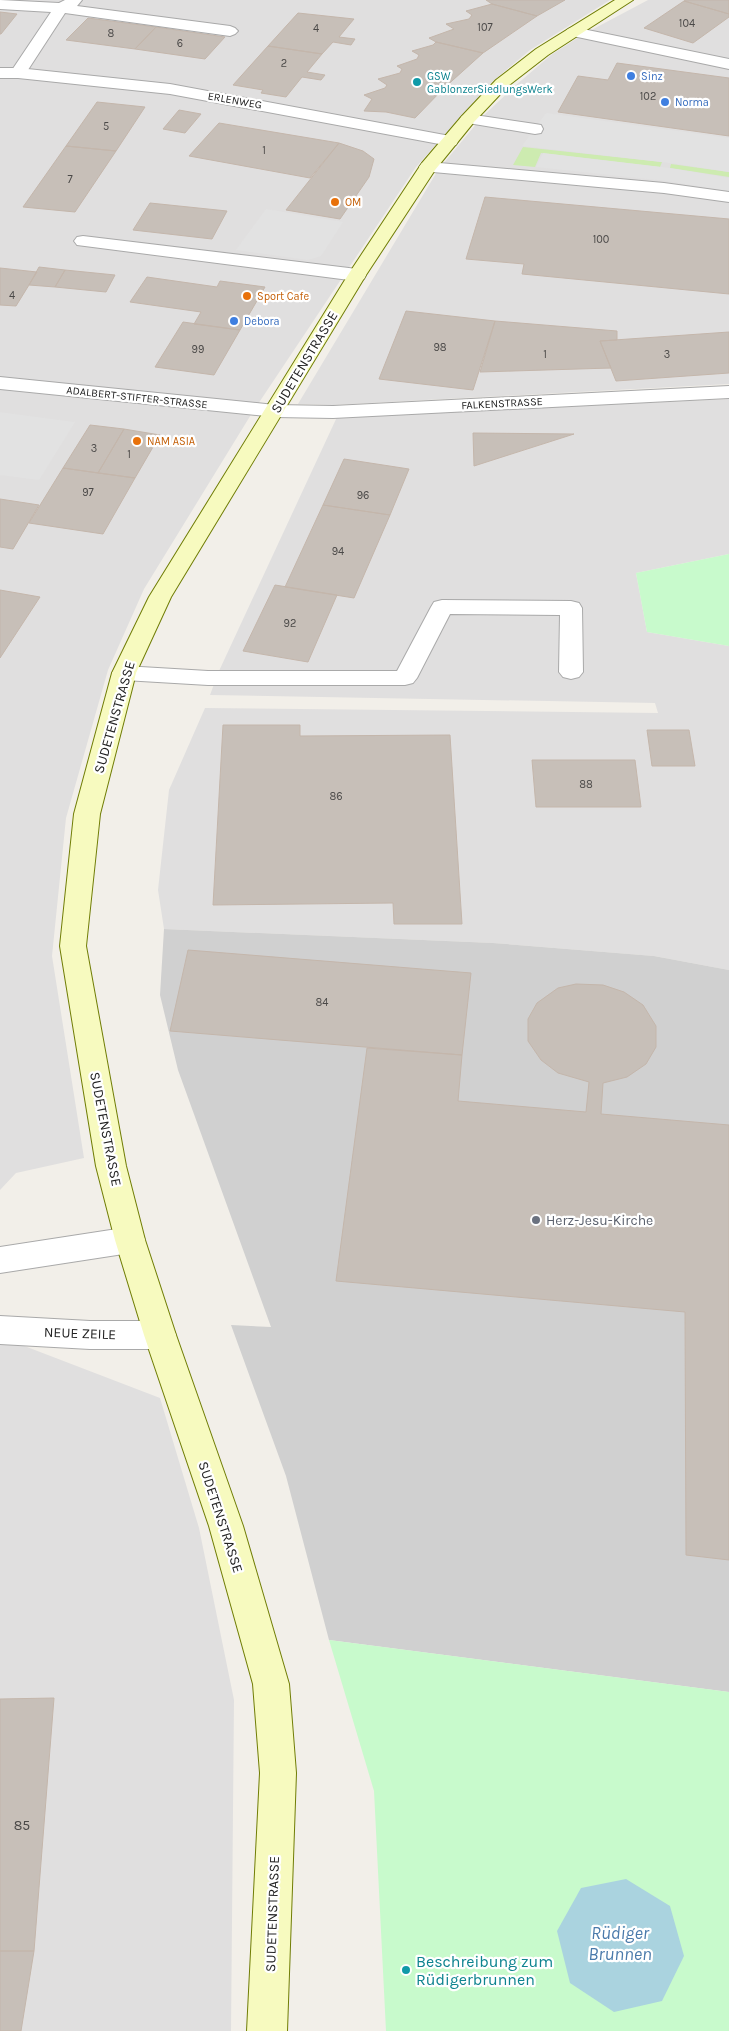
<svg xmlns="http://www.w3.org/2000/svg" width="729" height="2031" viewBox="0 0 729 2031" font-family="Karla,sans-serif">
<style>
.residential{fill:#e0dfdf}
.religious{fill:#d0d0d0}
.grass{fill:#cdebb0}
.park{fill:#c8facc}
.parking{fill:#e2e2e2}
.water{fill:#aad3df}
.building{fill:#c7bfb8;stroke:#c4b6ab}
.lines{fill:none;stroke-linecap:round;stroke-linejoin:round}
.lane-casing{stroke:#a9a9a9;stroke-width:2}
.street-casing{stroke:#a9a9a9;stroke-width:2}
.secondary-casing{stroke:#707d05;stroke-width:2}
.lane{fill:#fff;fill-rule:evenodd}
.street{fill:#fff;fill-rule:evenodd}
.secondary{fill:#f7fabf;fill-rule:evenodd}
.shop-dot{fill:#3f7fe0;stroke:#fff;stroke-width:2}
.culture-dot{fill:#0f9aa8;stroke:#fff;stroke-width:2}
.food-dot{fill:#e8710a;stroke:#fff;stroke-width:2}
.worship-dot{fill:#6b7280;stroke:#fff;stroke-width:2}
.labels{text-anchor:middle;stroke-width:4.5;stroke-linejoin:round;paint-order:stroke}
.number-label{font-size:11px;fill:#4b4948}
.far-culture-label{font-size:11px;fill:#0d838f;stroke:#fff;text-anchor:start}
.far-shop-label{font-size:11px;fill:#366cbe;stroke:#fff;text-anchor:start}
.far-street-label{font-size:11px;fill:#222;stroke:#fff}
.far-food-label{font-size:11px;fill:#c56008;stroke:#fff;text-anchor:start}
.street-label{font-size:14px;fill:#222;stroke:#fff}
.worship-label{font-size:14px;fill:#5b616d;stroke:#fff;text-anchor:start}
.near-number-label{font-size:14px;fill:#4b4948}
.near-culture-label{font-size:16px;fill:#0d838f;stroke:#fff;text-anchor:start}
.near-water-label{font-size:18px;font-style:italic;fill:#4a7aab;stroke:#fff}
</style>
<rect width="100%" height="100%" fill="#f2efe9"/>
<path class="residential" d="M 0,0 L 610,0 L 530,50 L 492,82 L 416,167 L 252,413 L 144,589 L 108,670 L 66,818 L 52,956 L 84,1158 L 16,1173 L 0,1190 Z
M 648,0 L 729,0 L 729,384 L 333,405 L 298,404 L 438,170 L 482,117 L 516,85 L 551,55 L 582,35 Z
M 729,399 L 729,554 L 636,573 L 647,632 L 729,646 L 729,970 L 654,956 L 493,943 L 164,929 L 158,890 L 169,790 L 205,708 L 658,713 L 655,703 L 210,695 L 219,671 L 337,417 Z
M 0,1341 L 14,1342 L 160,1398 L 199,1528 L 234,1700 L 231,2031 L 0,2031 Z"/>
<path class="religious" d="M 164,929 L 493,943 L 654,956 L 729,970 L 729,1692 L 329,1640 L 286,1476 L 231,1325 L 271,1327 L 178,1070 L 160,995 Z"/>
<path class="grass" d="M 523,147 L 662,162 L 660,167 L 541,153 L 535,167 L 513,165 Z
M 671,164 L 729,172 L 729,177 L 670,168 Z"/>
<path class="park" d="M 729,554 L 729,646 L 647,632 L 636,573 Z
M 329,1640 L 729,1692 L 729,2031 L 386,2031 L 374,1791 Z"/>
<path class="parking" d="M 546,113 L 729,138 L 729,172 L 670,163 L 522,146 Z
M 543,153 L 670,168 L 729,178 L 729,191 L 666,181 L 536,167 Z
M 266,209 L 343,222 L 321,256 L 308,260 L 236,250 Z
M 0,412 L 75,422 L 39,480 L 0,475 Z"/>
<path class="water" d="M 626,1879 L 670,1906 L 684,1956 L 662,2001 L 614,2012 L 570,1983 L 557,1931 L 581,1888 Z"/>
<path class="building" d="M 486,0 L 565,0 L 537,16 L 492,4 Z
M 686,0 L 729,0 L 729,14 L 684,1 Z
M 684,1 L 729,14 L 729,17 L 693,43 L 644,28 Z
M 492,4 L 537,16 L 483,53 L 436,42 L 429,38 L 454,29 L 446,24 L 469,19 L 472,15 L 466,11 Z
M 0,12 L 17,14 L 1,34 L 0,34 Z
M 298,13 L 354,19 L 339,37 L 355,39 L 351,45 L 333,42 L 322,54 L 268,46 Z
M 88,18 L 156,27 L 135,49 L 66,40 Z
M 156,27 L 225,37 L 205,59 L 135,49 Z
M 436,42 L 483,53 L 443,89 L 415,118 L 386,112 L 364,111 L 372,99 L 364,95 L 385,88 L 387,85 L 378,79 L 400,73 L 402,69 L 397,66 L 417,59 L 419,55 L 412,51 L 433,45 Z
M 268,46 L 322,54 L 307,72 L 325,75 L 321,80 L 302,77 L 286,97 L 261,93 L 263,90 L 233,85 Z
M 617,63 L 729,78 L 729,136 L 558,112 L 578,76 L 608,80 Z
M 97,102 L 145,107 L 116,151 L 66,146 Z
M 179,110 L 201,114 L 185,133 L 163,129 Z
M 219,123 L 339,143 L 310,178 L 189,156 Z
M 339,143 L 363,151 L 374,159 L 369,177 L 340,219 L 286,210 Z
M 66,146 L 116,151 L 75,212 L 23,207 Z
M 485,197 L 729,219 L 729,294 L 522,274 L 524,264 L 466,259 Z
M 150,203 L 227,211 L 212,239 L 133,230 Z
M 39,267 L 65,270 L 55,287 L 29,285 Z
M 0,268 L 37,272 L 16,306 L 0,305 Z
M 65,270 L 115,275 L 106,292 L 55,287 Z
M 147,277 L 217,287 L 220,281 L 265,287 L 240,330 L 194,324 L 201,312 L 130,302 Z
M 406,311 L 495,321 L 473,390 L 379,379 Z
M 495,321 L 617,331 L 617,340 L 600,341 L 611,368 L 480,372 Z
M 183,322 L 240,330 L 214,375 L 155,367 Z
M 729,332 L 729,373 L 616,381 L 600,341 Z
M 90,425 L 124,429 L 98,473 L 63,468 Z
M 124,429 L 160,435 L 135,478 L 98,473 Z
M 473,433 L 574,434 L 474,466 Z
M 344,459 L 409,469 L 390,515 L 323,505 Z
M 63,468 L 135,478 L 103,534 L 29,523 Z
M 0,499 L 39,505 L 13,549 L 0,547 Z
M 323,505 L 390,515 L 354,598 L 285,587 Z
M 275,585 L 337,595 L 308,662 L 243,651 Z
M 0,590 L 40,597 L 0,658 Z
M 223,725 L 300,725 L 300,736 L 450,735 L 462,924 L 394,924 L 393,903 L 213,905 Z
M 647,730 L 689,730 L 695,766 L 652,766 Z
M 532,760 L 635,760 L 641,807 L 536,807 Z
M 188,950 L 471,973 L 462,1055 L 170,1031 Z
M 576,984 L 603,985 L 624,992 L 643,1005 L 656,1026 L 656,1047 L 646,1064 L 627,1077 L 603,1083 L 601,1114 L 729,1125 L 729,1560 L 686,1555 L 685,1312 L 336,1281 L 367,1048 L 462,1055 L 458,1101 L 586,1112 L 589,1082 L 558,1073 L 541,1060 L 528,1041 L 528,1019 L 537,1003 L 558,988 Z
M 54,1698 L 34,1951 L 0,1951 L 0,1699 Z
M 0,1951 L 34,1951 L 21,2031 L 0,2031 Z"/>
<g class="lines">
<g class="lane-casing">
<path id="lane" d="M 0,0 L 59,3 L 65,0 L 82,0 L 77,6 L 230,26 L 235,28 L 238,31 L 235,34 L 230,36 L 65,13 L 24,76 L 12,76 L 10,73 L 51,12 L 0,9 Z
M 573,27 L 729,59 L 729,69 L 568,35 L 565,32 L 568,29 Z
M 468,114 L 535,124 L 541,125 L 543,129 L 541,133 L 535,134 L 462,122 L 460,119 L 462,116 Z
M 428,162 L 664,183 L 729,192 L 729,202 L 664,193 L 422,171 L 419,167 L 422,163 Z
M 83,236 L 357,269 L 364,271 L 366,275 L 364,279 L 357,281 L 77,245 L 74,241 L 77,237 Z
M 442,600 L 571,601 L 579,603 L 582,608 L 583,672 L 579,677 L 571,679 L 563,677 L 559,672 L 560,615 L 450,614 L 417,678 L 413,683 L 405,685 L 208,685 L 124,680 L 116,678 L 112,673 L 116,668 L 124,666 L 208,671 L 397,671 L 431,607 L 434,602 Z"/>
</g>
<g class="street-casing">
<path id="street" d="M 0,68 L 18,68 L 170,84 L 450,136 L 456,137 L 458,141 L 456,145 L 450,146 L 170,94 L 18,78 L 0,78 Z
M 0,377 L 275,405 L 333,406 L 729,386 L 729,398 L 333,418 L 275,417 L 0,389 Z
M 130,1227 L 141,1231 L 145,1240 L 141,1249 L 130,1253 L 0,1273 L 0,1247 Z
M 0,1316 L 90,1321 L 160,1321 L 171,1325 L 176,1335 L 171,1345 L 160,1349 L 90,1349 L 0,1344 Z"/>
</g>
<g class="secondary-casing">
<path id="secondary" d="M 615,0 L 633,0 L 548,55 L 508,86 L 474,122 L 435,170 L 366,275 L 171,597 L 136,673 L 100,814 L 86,946 L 126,1166 L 145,1240 L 176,1335 L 243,1526 L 289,1684 L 296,1773 L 287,2031 L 247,2031 L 260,1773 L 253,1684 L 209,1526 L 144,1335 L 115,1240 L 96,1166 L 60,946 L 74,814 L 112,673 L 149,597 L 348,275 L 422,163 L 462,116 L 496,80 L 536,49 Z"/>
</g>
<use href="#lane" class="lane"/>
<use href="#street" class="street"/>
<use href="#secondary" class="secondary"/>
</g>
<g class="shop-dot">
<circle cx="631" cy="76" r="5"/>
<circle cx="665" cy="102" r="5"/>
<circle cx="234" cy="321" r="5"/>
</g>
<g class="culture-dot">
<circle cx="417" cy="82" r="5"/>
<circle cx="406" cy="1970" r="5"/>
</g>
<g class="food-dot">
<circle cx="335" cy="202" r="5"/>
<circle cx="247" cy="296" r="5"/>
<circle cx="137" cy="441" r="5"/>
</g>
<circle class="worship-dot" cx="536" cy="1220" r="5"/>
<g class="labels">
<g class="number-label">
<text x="687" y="27">104</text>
<text x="485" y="31">107</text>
<text x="316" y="32">4</text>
<text x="111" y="37">8</text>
<text x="180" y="47">6</text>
<text x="284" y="67">2</text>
<text x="648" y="100">102</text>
<text x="106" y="130">5</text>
<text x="264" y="154">1</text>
<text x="70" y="183">7</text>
<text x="601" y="243">100</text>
<text x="12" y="299">4</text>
<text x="440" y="351">98</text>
<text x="198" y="353">99</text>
<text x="545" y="358">1</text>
<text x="667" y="358">3</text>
<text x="94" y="452">3</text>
<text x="129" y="458">1</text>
<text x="88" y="496">97</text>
<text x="363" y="499">96</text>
<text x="338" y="555">94</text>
<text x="290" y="627">92</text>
<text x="586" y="788">88</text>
<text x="336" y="800">86</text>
<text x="322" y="1006">84</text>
</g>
<g class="far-culture-label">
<text x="427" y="80">GSW<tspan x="427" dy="13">GablonzerSiedlungsWerk</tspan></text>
</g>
<g class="far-shop-label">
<text x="641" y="80">Sinz</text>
<text x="675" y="106">Norma</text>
<text x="244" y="325">Debora</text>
</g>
<g class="far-street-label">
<text transform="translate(235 100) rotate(10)" y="4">ERLENWEG</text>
<text transform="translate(137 397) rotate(6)" y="4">ADALBERT-STIFTER-STRASSE</text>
<text transform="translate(502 403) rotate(-3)" y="4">FALKENSTRASSE</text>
</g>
<g class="far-food-label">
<text x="345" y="206">OM</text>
<text x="257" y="300">Sport Cafe</text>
<text x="147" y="445">NAM ASIA</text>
</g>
<g class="street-label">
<text transform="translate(304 362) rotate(-59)" y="5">SUDETENSTRASSE</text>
<text transform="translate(114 717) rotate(-74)" y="5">SUDETENSTRASSE</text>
<text transform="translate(106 1129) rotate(79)" y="5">SUDETENSTRASSE</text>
<text transform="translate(80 1333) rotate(2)" y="5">NEUE ZEILE</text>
<text transform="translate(221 1517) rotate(72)" y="5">SUDETENSTRASSE</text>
<text transform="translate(272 1914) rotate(-88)" y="5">SUDETENSTRASSE</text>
</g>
<g class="worship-label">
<text x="546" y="1225">Herz-Jesu-Kirche</text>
</g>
<g class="near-number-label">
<text x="22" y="1830">85</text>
</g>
<g class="near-culture-label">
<text x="416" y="1967">Beschreibung zum<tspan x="416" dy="18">Rüdigerbrunnen</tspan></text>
</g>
<g class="near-water-label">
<text x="620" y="1939">Rüdiger<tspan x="620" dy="21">Brunnen</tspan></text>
</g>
</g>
</svg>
